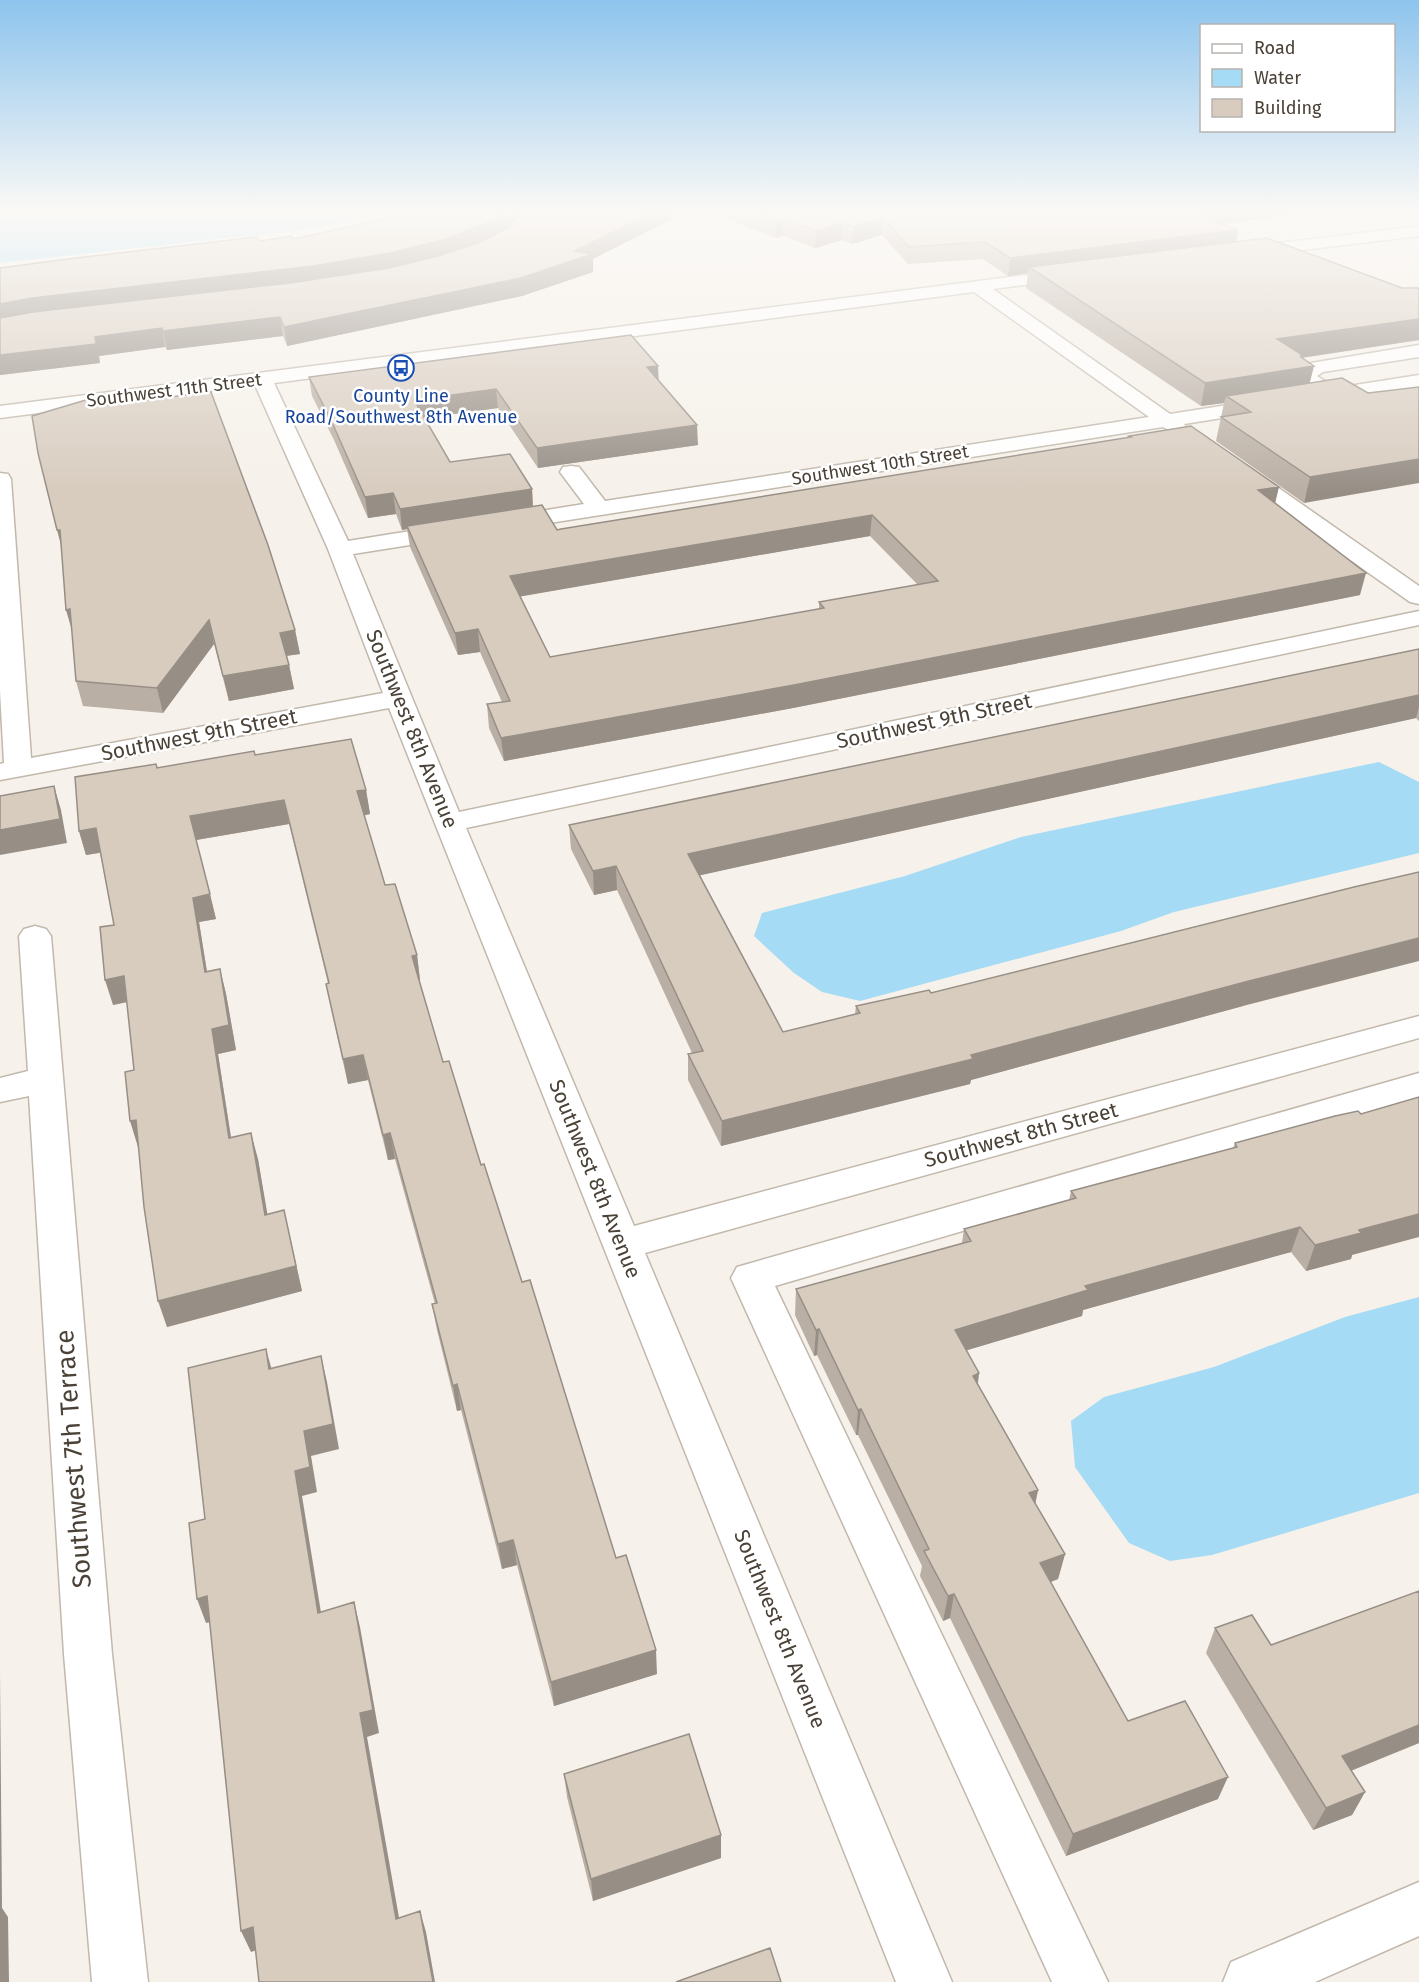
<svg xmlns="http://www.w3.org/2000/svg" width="1419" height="1982" viewBox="0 0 1419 1982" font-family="'Fira Sans',sans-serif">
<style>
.water{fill:#a5dbf4}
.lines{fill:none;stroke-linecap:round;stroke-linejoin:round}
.minor-casing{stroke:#c2b8ac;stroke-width:3}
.minor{fill:#fff;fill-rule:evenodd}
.wall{fill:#baafa4;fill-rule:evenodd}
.shaded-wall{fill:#978f86}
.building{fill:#d8ccbf;stroke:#978f86;stroke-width:1.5;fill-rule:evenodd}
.labels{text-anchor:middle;stroke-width:5;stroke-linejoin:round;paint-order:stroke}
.far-street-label{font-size:18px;fill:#4a4137;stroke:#fff}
.far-transit-label{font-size:18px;fill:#164399;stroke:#fff}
.street-label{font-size:21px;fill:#4a4137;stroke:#fff}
.near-street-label{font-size:26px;fill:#4a4137;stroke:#fff}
</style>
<rect width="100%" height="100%" fill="#f6f1ea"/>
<path class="water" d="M 0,214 L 364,214 L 351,222 L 309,229 L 0,263 Z
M 1379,762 L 1419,782 L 1419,853 L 1174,912 L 1121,931 L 860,1001 L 822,992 L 794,973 L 754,936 L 762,913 L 905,876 L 1021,837 Z
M 1419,1297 L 1419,1493 L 1212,1555 L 1170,1561 L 1129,1543 L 1075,1467 L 1071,1421 L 1104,1397 L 1214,1367 L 1345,1317 Z"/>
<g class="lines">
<g class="minor-casing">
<path id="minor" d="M 1419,226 L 1419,236 L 1246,257 L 1238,252 L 1246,247 Z
M 1072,269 L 1078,270 L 1080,274 L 1078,278 L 993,289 L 1170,414 L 1266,399 L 1273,401 L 1276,405 L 1273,409 L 1266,411 L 1184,424 L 1187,428 L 1184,432 L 1177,434 L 1163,427 L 505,530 L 497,528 L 494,523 L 497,518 L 584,504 L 560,472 L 563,467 L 571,466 L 579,467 L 605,501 L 1149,417 L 974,292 L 274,383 L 348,541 L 454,524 L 462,526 L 465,531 L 462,536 L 454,538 L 353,554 L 459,812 L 1419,611 L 1419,625 L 466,828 L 634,1226 L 1419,1016 L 1419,1038 L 645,1253 L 952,1982 L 896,1982 L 389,708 L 0,780 L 0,764 L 4,763 L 0,691 L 0,473 L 8,474 L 11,479 L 31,758 L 383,693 L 328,549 L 255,385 L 0,418 L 0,406 Z
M 1419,345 L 1419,357 L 1323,372 L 1317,376 L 1336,388 L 1419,375 L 1419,387 L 1317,403 L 1310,401 L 1307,397 L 1315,392 L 1297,378 L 1302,368 L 1311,363 Z
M 1239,465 L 1247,466 L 1419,586 L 1419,604 L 1410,602 L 1231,476 L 1228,471 L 1231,466 Z
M 35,926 L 46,929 L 51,936 L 112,1654 L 148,1982 L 92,1982 L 64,1654 L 29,1096 L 0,1102 L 0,1078 L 28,1071 L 19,936 L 24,929 Z
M 1419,1073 L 1419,1097 L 775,1286 L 1108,1982 L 1052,1982 L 731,1278 L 737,1267 L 751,1263 Z
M 1419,1882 L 1419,1936 L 1315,1982 L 1223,1982 L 1231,1962 Z"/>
</g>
<use href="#minor" class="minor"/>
</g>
<path class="wall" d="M 523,214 L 506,229 L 593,259 L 593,272 L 522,296 L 287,346 L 283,336 L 167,350 L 165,347 L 99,356 L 100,363 L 0,375 L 0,268 L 260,241 L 293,239 Z
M 713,214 L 1302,214 L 1222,224 L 1238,230 L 1236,241 L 1402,288 L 1419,288 L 1419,340 L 1302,358 L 1310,383 L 1342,378 L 1304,503 L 1216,441 L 1224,403 L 1201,406 L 1026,288 L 1028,273 L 1008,276 L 983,259 L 908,264 L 882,235 L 852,244 L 842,240 L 815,248 L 783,236 L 776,238 Z
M 309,377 L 659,381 L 698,445 L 538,468 L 498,408 L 425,418 L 450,462 L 532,489 L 533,507 L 557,530 L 1129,438 L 1129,436 L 1275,503 L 1360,595 L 793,708 L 504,761 L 489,728 L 487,704 L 502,702 L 480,652 L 458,655 L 410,547 L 407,529 L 402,530 L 396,514 L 368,518 L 334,440 L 312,396 ZM 870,536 L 918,585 L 819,602 L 819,609 L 550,657 L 520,596 Z
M 109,405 L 295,630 L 300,654 L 287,656 L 289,665 L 294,689 L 229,701 L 214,644 L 163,713 L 83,706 L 76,681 Z
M 1419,649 L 1419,721 L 1416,718 L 700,875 L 783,1032 L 855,1014 L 856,1006 L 931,993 L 1243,1006 L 971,1080 L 970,1084 L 721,1146 L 688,1080 L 688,1054 L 692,1053 L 617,890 L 594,895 L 571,849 L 569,825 Z
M 255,755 L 366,790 L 370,814 L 364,815 L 385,885 L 417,955 L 420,980 L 419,980 L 443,1062 L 522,1282 L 616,1558 L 657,1674 L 554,1706 L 517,1565 L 502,1569 L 461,1410 L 457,1411 L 437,1330 L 432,1304 L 435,1304 L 395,1159 L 388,1160 L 368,1080 L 348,1084 L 331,1009 L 326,984 L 328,983 L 289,824 L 196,840 L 216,919 L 199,922 L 207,972 L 220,969 L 226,994 L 236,1050 L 218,1054 L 231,1137 L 258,1159 L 267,1215 L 284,1210 L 302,1291 L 167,1327 L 138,1147 L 134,1070 L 127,1002 L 113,1005 L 114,925 L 100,853 L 86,855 L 79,831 L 157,768 Z
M 1235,1143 L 1352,1255 L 1351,1259 L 1306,1271 L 1291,1252 L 1083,1310 L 1082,1316 L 967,1350 L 979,1373 L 978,1384 L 1038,1490 L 1035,1504 L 1065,1554 L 1058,1579 L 1051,1582 L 1128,1721 L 1218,1799 L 1066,1856 L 950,1618 L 943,1621 L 920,1576 L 922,1566 L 858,1435 L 856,1435 L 817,1355 L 814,1356 L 795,1315 L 796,1289 L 962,1243 L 964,1229 L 1069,1200 L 1071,1191 L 1233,1148 Z
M 1215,1628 L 1271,1645 L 1419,1743 L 1351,1771 L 1365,1792 L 1352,1815 L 1313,1830 L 1206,1653 Z
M 564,1774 L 721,1858 L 593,1901 L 567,1797 Z"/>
<path class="shaded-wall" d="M 503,214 L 523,214 L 499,235 L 447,256 L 393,271 L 0,324 L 0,304 L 32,298 Z
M 649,214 L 682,214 L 593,259 L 593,272 L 522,296 L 287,346 L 284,327 L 575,251 Z
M 1189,214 L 1302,214 L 1186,228 Z
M 883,218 L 882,235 L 852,244 L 853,227 Z
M 783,219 L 783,236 L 776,238 L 776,221 Z
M 843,223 L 842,240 L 815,248 L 816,231 Z
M 1238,230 L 1235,247 L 1029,267 L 1028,273 L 1008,276 L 1010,258 Z
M 280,317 L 283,336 L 167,350 L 163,331 Z
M 1419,319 L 1419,340 L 1272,362 L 1277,339 Z
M 162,328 L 165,347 L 99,356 L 100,363 L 0,375 L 0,355 L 95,337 Z
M 658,366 L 659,385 L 647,367 Z
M 1314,366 L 1308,390 L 1226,396 L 1224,403 L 1201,406 L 1205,383 Z
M 496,389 L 498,408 L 417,419 L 414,400 Z
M 697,425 L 698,445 L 538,468 L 537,448 Z
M 1419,459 L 1419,483 L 1304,503 L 1310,477 Z
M 1279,487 L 1274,508 L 1258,490 Z
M 532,489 L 533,510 L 407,526 L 407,529 L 402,530 L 400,509 Z
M 393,493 L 396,514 L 368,518 L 365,497 Z
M 872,515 L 870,536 L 512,598 L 510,576 Z
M 57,530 L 60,530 L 63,553 Z
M 1366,573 L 1360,595 L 793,708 L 504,761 L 501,738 Z
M 70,609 L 73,634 L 66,610 Z
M 209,620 L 214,644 L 163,713 L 157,688 Z
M 478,629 L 480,652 L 458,655 L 455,633 Z
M 295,630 L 300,654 L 284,656 L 280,633 Z
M 289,665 L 294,689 L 229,701 L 223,676 Z
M 1419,695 L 1419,707 L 1416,718 L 688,878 L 688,854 Z
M 54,786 L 61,810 L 67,843 L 0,855 L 0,830 Z
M 366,790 L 370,814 L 361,816 L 357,791 Z
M 284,800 L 289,824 L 196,840 L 190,816 Z
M 96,828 L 103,852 L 86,855 L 79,831 Z
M 616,866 L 617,890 L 594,895 L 593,871 Z
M 210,894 L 216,919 L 199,922 L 211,997 L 205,972 L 193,898 Z
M 1419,938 L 1419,961 L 1243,1006 L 971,1080 L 970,1084 L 721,1146 L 722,1121 L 1249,981 Z
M 417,955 L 420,980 L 416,981 L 412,956 Z
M 220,969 L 226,994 L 236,1050 L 218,1054 L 235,1164 L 229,1138 L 212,1029 Z
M 124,976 L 132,1001 L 113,1005 L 105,980 Z
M 363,1055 L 368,1080 L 348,1084 L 343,1059 Z
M 136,1120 L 144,1145 L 138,1147 L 130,1121 Z
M 251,1133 L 258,1159 L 272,1241 L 265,1215 Z
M 390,1133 L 395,1159 L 388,1160 L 383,1135 Z
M 284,1210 L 302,1291 L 167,1327 L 158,1301 Z
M 1419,1214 L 1419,1237 L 1352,1255 L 1351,1259 L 1306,1271 L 1315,1245 L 1359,1230 Z
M 1300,1227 L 1291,1252 L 1083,1310 L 1082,1316 L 951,1355 L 955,1330 L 1085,1286 Z
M 819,1329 L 817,1355 L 814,1356 L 816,1330 Z
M 266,1349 L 273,1374 L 269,1369 Z
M 321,1356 L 327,1382 L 339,1449 L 311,1456 L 317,1492 L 302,1496 L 325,1637 L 318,1613 L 295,1471 Z
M 979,1373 L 975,1399 L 973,1376 Z
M 457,1384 L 461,1410 L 457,1411 L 453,1386 Z
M 861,1409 L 858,1435 L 856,1435 L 858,1410 Z
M 1038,1490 L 1033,1515 L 1029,1493 Z
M 513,1540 L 517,1565 L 502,1569 L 498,1544 Z
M 1065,1554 L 1058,1579 L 1034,1588 L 1040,1563 Z
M 954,1594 L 950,1618 L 943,1621 L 948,1596 Z
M 207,1596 L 216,1621 L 206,1623 L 197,1599 Z
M 354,1602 L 360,1627 L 379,1733 L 367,1737 L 403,1940 L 396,1919 L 360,1713 Z
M 656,1650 L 657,1674 L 554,1706 L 551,1682 Z
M 0,1673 L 2,1908 L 8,1917 L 9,1982 L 0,1982 Z
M 1419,1725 L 1419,1743 L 1330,1779 L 1342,1756 Z
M 1228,1777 L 1218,1799 L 1066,1856 L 1073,1834 Z
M 1365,1792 L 1352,1815 L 1313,1830 L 1326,1808 Z
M 721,1835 L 721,1858 L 593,1901 L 591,1879 Z
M 420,1911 L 426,1932 L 435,1982 L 433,1982 Z
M 253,1927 L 262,1948 L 251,1952 L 241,1931 Z"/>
<path class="building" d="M 393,214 L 503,214 L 498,218 L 446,239 L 390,253 L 313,266 L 32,298 L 0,304 L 0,268 L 76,258 L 257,237 L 260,241 L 291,236 L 293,239 L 386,219 Z
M 528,214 L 649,214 L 575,251 L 592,254 L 521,278 L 284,327 L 280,317 L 163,331 L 162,328 L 95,337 L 96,344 L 0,355 L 0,318 L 33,312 L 290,283 L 389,268 L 438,256 L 481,242 L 519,222 Z
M 758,214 L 1196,214 L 1238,230 L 1010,258 L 985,242 L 909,247 L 883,218 L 853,227 L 843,223 L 816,231 L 783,219 L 776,221 Z
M 1267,238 L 1402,288 L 1419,288 L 1419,319 L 1277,339 L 1301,354 L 1301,357 L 1314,366 L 1205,383 L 1029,267 Z
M 631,335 L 658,366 L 647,367 L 697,425 L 537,448 L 496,389 L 414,400 L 450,462 L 510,454 L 532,489 L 400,509 L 393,493 L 365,497 L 331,420 L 309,377 Z
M 1342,378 L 1368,393 L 1419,387 L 1419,459 L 1310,477 L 1221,417 L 1251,412 L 1226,396 Z
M 211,392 L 268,545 L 295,630 L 280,633 L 289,665 L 223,676 L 209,620 L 157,688 L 76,681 L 70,609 L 66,610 L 60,530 L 57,530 L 38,453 L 32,416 L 106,394 L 108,405 Z
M 1191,426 L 1279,487 L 1258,490 L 1366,573 L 794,685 L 501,738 L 487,704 L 510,701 L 478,629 L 455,633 L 407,526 L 542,505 L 557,530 L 561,529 L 1131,437 L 1129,436 ZM 872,515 L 938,581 L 819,602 L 824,608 L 550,657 L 510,576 Z
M 1419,649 L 1419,695 L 688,854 L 783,1032 L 860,1013 L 856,1006 L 929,990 L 931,993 L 1354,887 L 1419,872 L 1419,938 L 1249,981 L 971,1055 L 973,1059 L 722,1121 L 688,1054 L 703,1051 L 616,866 L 593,871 L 569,825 Z
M 351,739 L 366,790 L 357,791 L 385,885 L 395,884 L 417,955 L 412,956 L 443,1062 L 449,1061 L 481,1165 L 484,1164 L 522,1282 L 530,1280 L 616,1558 L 626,1555 L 656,1650 L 551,1682 L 513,1540 L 498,1544 L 457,1384 L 453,1386 L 432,1304 L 437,1303 L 390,1133 L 383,1135 L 363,1055 L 343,1059 L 326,984 L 329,983 L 284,800 L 190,816 L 210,894 L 193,898 L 205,972 L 220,969 L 229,1025 L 212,1029 L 229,1138 L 251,1133 L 265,1215 L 284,1210 L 296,1266 L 158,1301 L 144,1207 L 136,1120 L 130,1121 L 125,1072 L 134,1070 L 124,976 L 105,980 L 100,927 L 114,925 L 96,828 L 79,831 L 75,777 L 156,764 L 157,768 L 254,751 L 255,755 Z
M 54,786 L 60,819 L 0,830 L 0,796 Z
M 1419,1097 L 1419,1214 L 1359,1230 L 1361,1233 L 1315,1245 L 1300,1227 L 1085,1286 L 1088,1290 L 955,1330 L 979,1373 L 973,1376 L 1038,1490 L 1029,1493 L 1065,1554 L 1040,1563 L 1128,1721 L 1185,1701 L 1228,1777 L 1073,1834 L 954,1594 L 948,1596 L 924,1551 L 929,1549 L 861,1409 L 858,1410 L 819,1329 L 816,1330 L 796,1289 L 971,1241 L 964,1229 L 1076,1198 L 1071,1191 L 1237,1147 L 1235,1143 L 1335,1116 L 1358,1111 L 1361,1114 Z
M 266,1349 L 269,1369 L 321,1356 L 333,1424 L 304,1431 L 310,1467 L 295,1471 L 318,1613 L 354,1602 L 373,1710 L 360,1713 L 396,1919 L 420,1911 L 433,1982 L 259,1982 L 253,1927 L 241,1931 L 207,1596 L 197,1599 L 189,1523 L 205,1519 L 188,1368 Z
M 1419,1591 L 1419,1725 L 1342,1756 L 1365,1792 L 1326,1808 L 1215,1628 L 1252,1615 L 1271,1645 Z
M 689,1734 L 721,1835 L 591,1879 L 564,1774 Z
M 770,1948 L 781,1982 L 676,1982 Z"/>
<linearGradient id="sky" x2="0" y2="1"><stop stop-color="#8dc4ed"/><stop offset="0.43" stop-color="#fbf9f6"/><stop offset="1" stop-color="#fbf9f6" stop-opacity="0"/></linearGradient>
<rect width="1419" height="492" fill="url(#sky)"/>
<defs>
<g id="bus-ring" transform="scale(1.35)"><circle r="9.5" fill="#fff" stroke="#1a4fb4" stroke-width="1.5"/><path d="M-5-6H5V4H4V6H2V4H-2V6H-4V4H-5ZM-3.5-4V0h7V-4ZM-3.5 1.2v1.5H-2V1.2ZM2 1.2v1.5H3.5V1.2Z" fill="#1a4fb4"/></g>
</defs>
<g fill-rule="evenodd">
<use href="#bus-ring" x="401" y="368"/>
</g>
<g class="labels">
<g class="far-street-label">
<text transform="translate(174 390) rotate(-7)" y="6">Southwest 11th Street</text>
<text transform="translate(880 465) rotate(-9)" y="6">Southwest 10th Street</text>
</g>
<g class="far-transit-label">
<text x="401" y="402">County Line<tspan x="401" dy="21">Road/Southwest 8th Avenue</tspan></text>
</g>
<g class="street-label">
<text transform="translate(934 721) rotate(-12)" y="7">Southwest 9th Street</text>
<text transform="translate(412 729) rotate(68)" y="7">Southwest 8th Avenue</text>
<text transform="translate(199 735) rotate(-11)" y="7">Southwest 9th Street</text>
<text transform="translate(1021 1135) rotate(-15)" y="7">Southwest 8th Street</text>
<text transform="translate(595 1179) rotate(68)" y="7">Southwest 8th Avenue</text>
<text transform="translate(780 1629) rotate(68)" y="7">Southwest 8th Avenue</text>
</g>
<g class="near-street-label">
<text transform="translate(73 1459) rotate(-94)" y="9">Southwest 7th Terrace</text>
</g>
</g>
<rect x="1200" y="24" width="195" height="108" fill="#ffffff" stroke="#b7b3af" stroke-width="1.5"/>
<rect x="1212" y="44" width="30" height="9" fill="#ffffff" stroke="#b7b3af" stroke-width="1.5"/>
<text x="1254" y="54" font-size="18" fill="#4a4137">Road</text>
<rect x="1212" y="69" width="30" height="18" fill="#a5dbf4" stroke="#b7b3af" stroke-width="1.5"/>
<text x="1254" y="84" font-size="18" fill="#4a4137">Water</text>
<rect x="1212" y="99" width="30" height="18" fill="#d8ccbf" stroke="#b7b3af" stroke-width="1.5"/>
<text x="1254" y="114" font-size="18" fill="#4a4137">Building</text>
</svg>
